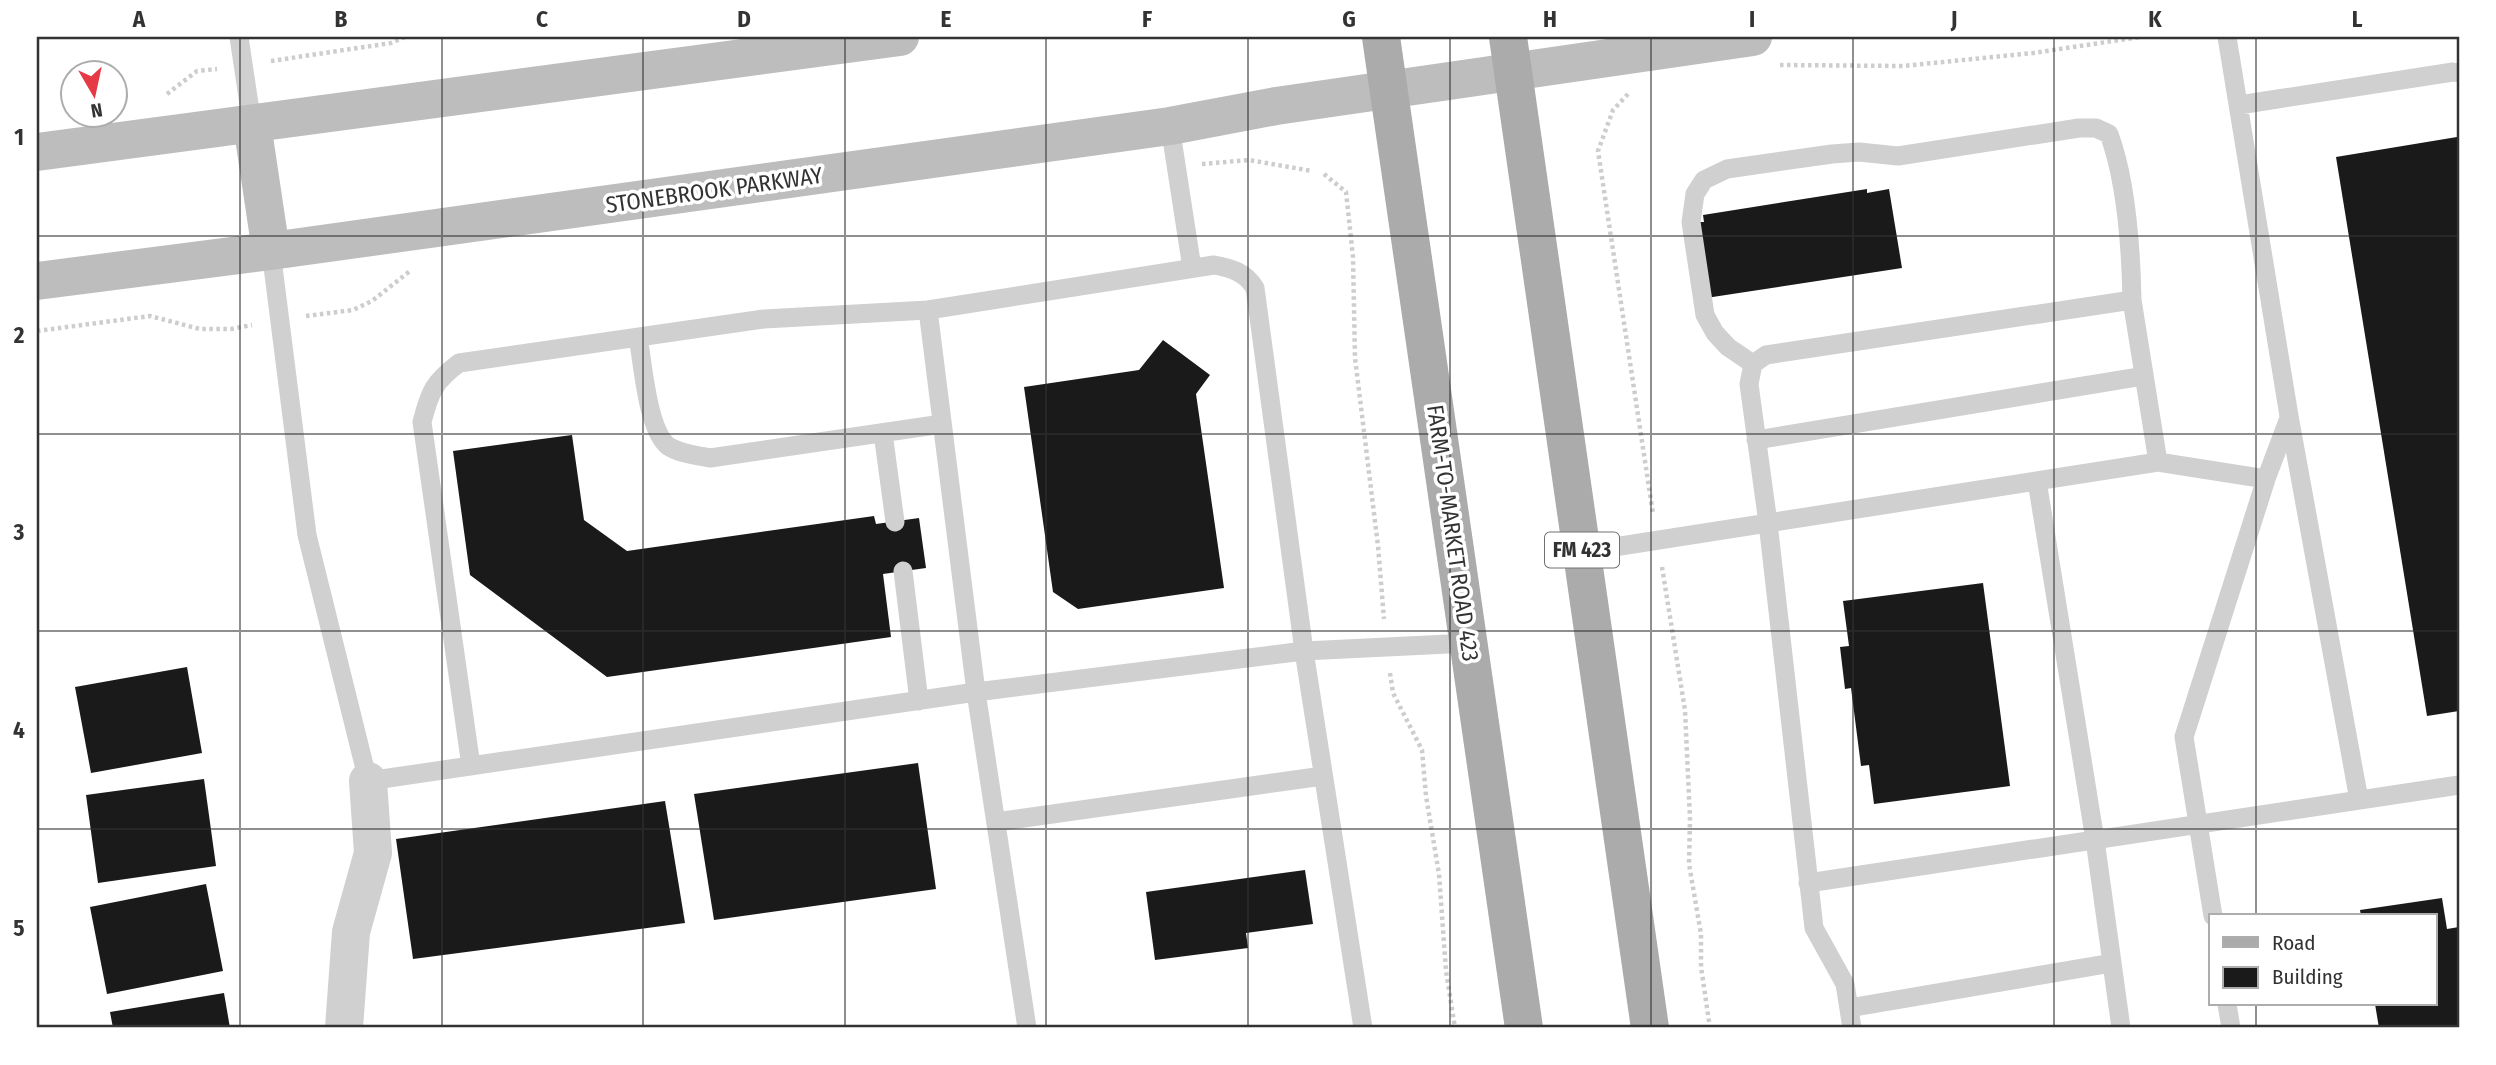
<svg xmlns="http://www.w3.org/2000/svg" width="2496" height="1065" viewBox="0 0 2496 1065" font-family="'Fira Sans Condensed',sans-serif">
<style>
.building{fill:#1a1a1a}
.lines{fill:none;stroke-linecap:round;stroke-linejoin:round}
.path{stroke:#cdcdcd;stroke-width:4.5;stroke-dasharray:3.5 3.5;stroke-linecap:butt}
.lane{stroke:#d0d0d0;stroke-width:19}
.street{stroke:#d0d0d0;stroke-width:38}
.secondary{stroke:#bdbdbd;stroke-width:38}
.primary{stroke:#ababab;stroke-width:38}
.grid{fill:none;stroke:#333;stroke-width:2;stroke-opacity:0.55}
.labels{text-anchor:middle;stroke-width:7;stroke-linejoin:round;paint-order:stroke}
.shield{fill:#fff;stroke:#707070;stroke-width:2}
.shield-label{font-size:21px;font-weight:bold;fill:#333}
.street-label{font-size:23px;fill:#333;stroke:#fff}
.neatline{fill:none;stroke:#333;stroke-width:2.5}
.grid-label{font-size:23px;text-anchor:middle;font-weight:bold;fill:#333}
</style>
<rect width="100%" height="100%" fill="#fff"/>
<path class="building" d="M 2457,137 L 2459,150 L 2459,711 L 2427,716 L 2336,157 Z
M 1867,189 L 1867,193 L 1889,189 L 1902,268 L 1706,298 L 1700,222 L 1704,222 L 1703,215 Z
M 1163,340 L 1210,375 L 1196,394 L 1224,588 L 1078,609 L 1053,592 L 1024,387 L 1139,370 Z
M 572,435 L 584,520 L 627,551 L 874,516 L 876,524 L 919,518 L 926,568 L 883,574 L 891,637 L 607,677 L 470,575 L 453,451 Z
M 1983,583 L 2010,786 L 1874,804 L 1869,765 L 1861,766 L 1851,688 L 1845,689 L 1840,647 L 1849,646 L 1843,601 Z
M 187,667 L 202,753 L 91,773 L 75,687 Z
M 918,763 L 936,889 L 714,920 L 694,794 Z
M 204,779 L 216,866 L 98,883 L 86,795 Z
M 665,801 L 685,923 L 413,959 L 396,839 Z
M 1305,870 L 1313,924 L 1246,933 L 1248,948 L 1155,960 L 1146,892 Z
M 206,884 L 223,971 L 107,994 L 90,907 Z
M 2442,898 L 2447,929 L 2459,927 L 2459,1028 L 2379,1028 L 2375,1004 L 2435,1004 L 2435,916 L 2361,916 L 2360,910 Z
M 224,993 L 230,1028 L 113,1028 L 110,1012 Z"/>
<g class="lines">
<path class="path" d="M 271,61 L 391,43 L 405,37
M 1780,65 L 1903,66 L 2033,53 L 2140,37
M 167,94 L 197,71 L 217,69
M 1628,94 L 1613,110 L 1598,151 L 1653,514
M 1202,164 L 1249,160 L 1312,171
M 1324,174 L 1346,192 L 1353,257 L 1355,358 L 1378,546 L 1384,619
M 306,316 L 353,310 L 372,301 L 410,271
M 37,331 L 150,316 L 200,329 L 231,329 L 252,325
M 1662,567 L 1685,710 L 1690,819 L 1689,864 L 1701,934 L 1701,967 L 1710,1028
M 1390,673 L 1393,693 L 1422,750 L 1426,796 L 1439,874 L 1446,971 L 1455,1028"/>
<path class="lane" d="M 239,37 L 252,124
M 2227,37 L 2289,416 L 2359,800
M 2239,105 L 2453,72 L 2459,73
M 1170,126 L 1192,268
M 271,251 L 307,535 L 368,781 L 976,692 L 1304,651 L 1469,643
M 928,310 L 976,692 L 1027,1028
M 638,337 C 643,363 647,429 668,446 C 680,454 696,455 710,458 L 942,424
M 1753,364 L 1728,347 L 1715,333 L 1705,315 L 1691,222 L 1695,194 L 1704,180 L 1727,169 L 1832,154 L 1859,152 L 1898,156 L 2079,128 L 2096,128 L 2109,134 C 2126,180 2131,251 2132,300
M 883,433 L 895,522
M 1756,440 L 2144,376
M 2037,481 L 2095,840 L 2121,1028
M 1582,552 L 2158,462 L 2266,479
M 903,571 L 919,701
M 471,766 L 422,422 C 430,391 434,382 459,363 L 764,319 L 928,310 L 1214,265 C 1231,268 1245,272 1255,288 L 1304,651 L 1363,1028
M 996,822 L 1323,776
M 1808,883 L 2459,785
M 2213,916 L 2184,737 L 2266,479 L 2289,418
M 2227,1004 L 2231,1028
M 1849,1008 L 2112,963
M 1852,1028 L 1845,984 L 1814,928 L 1768,523 L 1749,384 L 1753,364 L 1766,355 L 2132,300 L 2158,462"/>
<path class="street" d="M 344,1028 L 351,932 L 373,853 L 368,781"/>
<path class="secondary" d="M 252,124 L 271,251
M 37,152 L 900,37
M 37,281 L 271,251 L 1170,126 L 1276,106 L 1753,37"/>
<path class="primary" d="M 1381,37 L 1524,1028
M 1508,37 L 1650,1028"/>
</g>
<path class="grid" d="M 240,37 L 240,1028M 442,37 L 442,1028M 643,37 L 643,1028M 845,37 L 845,1028M 1046,37 L 1046,1028M 1248,37 L 1248,1028M 1450,37 L 1450,1028M 1651,37 L 1651,1028M 1853,37 L 1853,1028M 2054,37 L 2054,1028M 2256,37 L 2256,916M 37,236 L 2459,236M 37,434 L 2459,434M 37,631 L 2459,631M 37,829 L 2459,829M 2256,1004 L 2256,1028"/>
<g class="labels">
<rect class="shield" x="1545" y="532.5" width="74" height="35" rx="5"/>
<g class="shield-label">
<text x="1582" y="557">FM 423</text>
</g>
<g class="street-label">
<text transform="translate(714 190) rotate(-8)" y="8">STONEBROOK PARKWAY</text>
<text transform="translate(1453 533) rotate(82)" y="8">FARM-TO-MARKET ROAD 423</text>
</g>
</g>
<rect width="2496" height="1065" fill="none" stroke="#ffffff" stroke-width="77"/>
<rect x="2209" y="914" width="228" height="91" fill="#ffffff" stroke="#adadad" stroke-width="2"/>
<rect x="2223" y="937" width="35" height="10" fill="#ababab" stroke="#adadad" stroke-width="2"/>
<text x="2272" y="950" font-size="21" fill="#333333">Road</text>
<rect x="2223" y="967" width="35" height="21" fill="#1a1a1a" stroke="#adadad" stroke-width="2"/>
<text x="2272" y="984" font-size="21" fill="#333333">Building</text>
<g transform="translate(94 94) rotate(171)"><circle r="33" fill="#ffffff" stroke="#adadad" stroke-width="2"/>
<path d="M0-5L12 26L0 18L-12 26Z" fill="#e63946"/>
<text y="-10" font-size="19" font-weight="bold" text-anchor="middle" fill="#333333">N</text>
</g>
<rect x="38" y="38" width="2420" height="988" class="neatline"/>
<g class="grid-label">
<text x="139" y="27">A</text>
<text x="341" y="27">B</text>
<text x="542" y="27">C</text>
<text x="744" y="27">D</text>
<text x="946" y="27">E</text>
<text x="1147" y="27">F</text>
<text x="1349" y="27">G</text>
<text x="1550" y="27">H</text>
<text x="1752" y="27">I</text>
<text x="1954" y="27">J</text>
<text x="2155" y="27">K</text>
<text x="2357" y="27">L</text>
<text x="19" y="145">1</text>
<text x="19" y="343">2</text>
<text x="19" y="540">3</text>
<text x="19" y="738">4</text>
<text x="19" y="936">5</text>
</g>
</svg>
